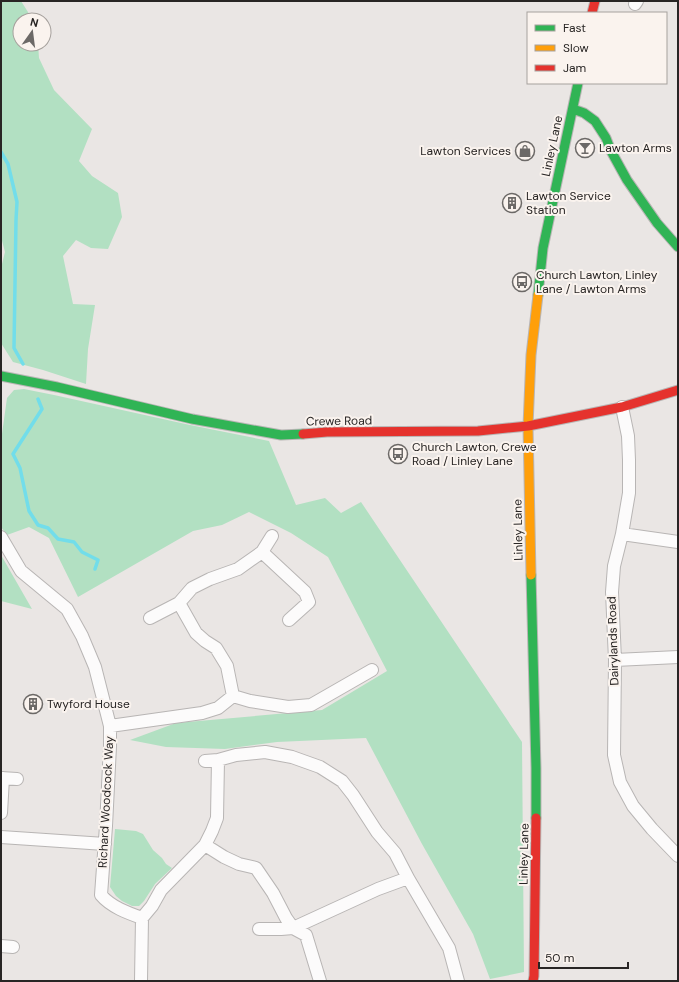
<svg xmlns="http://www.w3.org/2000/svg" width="679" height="982" viewBox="0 0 679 982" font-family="'DM Sans',sans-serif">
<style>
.green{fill:#b2e0c2}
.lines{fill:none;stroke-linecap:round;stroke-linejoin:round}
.stream{stroke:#72ddea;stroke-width:3.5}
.street-casing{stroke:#b8b5b4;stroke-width:14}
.fast-casing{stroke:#b8b5b4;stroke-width:11}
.slow-casing{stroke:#b8b5b4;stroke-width:11}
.jam-casing{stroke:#b8b5b4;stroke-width:11}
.street{stroke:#fcfbfb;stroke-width:12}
.fast{stroke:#30b455;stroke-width:9}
.slow{stroke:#ff9f0a;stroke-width:9}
.jam{stroke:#e5322d;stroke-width:9}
.labels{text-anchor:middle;stroke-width:4;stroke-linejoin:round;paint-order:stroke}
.street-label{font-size:12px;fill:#282524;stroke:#faf3ee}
.poi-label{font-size:12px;fill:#282524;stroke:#faf3ee;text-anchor:start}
</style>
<rect width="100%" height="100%" fill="#eae6e4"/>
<path class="green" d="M 1,1 L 21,1 L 33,20 L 20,20 L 20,44 L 38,44 L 39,58 L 54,90 L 92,129 L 79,161 L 92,176 L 118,193 L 122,217 L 108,249 L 91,248 L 76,240 L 63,256 L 73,304 L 95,305 L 88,349 L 86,384 L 43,370 L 13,362 L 1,343 L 1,268 L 5,252 L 1,237 Z
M 24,389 L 54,395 L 190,425 L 269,441 L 296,505 L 325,498 L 341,513 L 361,502 L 522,742 L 524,972 L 490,979 L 473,934 L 422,844 L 366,738 L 277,742 L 225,749 L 166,747 L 130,740 L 176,723 L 322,710 L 387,671 L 328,557 L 291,533 L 249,512 L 222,525 L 193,531 L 78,597 L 49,538 L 29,527 L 7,535 L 1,527 L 1,441 L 7,398 L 14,390 Z
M 1,555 L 32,609 L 1,601 Z
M 115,829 L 136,831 L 143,834 L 153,850 L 162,858 L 166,864 L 172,868 L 155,884 L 144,901 L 139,906 L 132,906 L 122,901 L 116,896 L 110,887 Z"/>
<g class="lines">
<path class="stream" d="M 1,152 L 8,164 L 17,202 L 16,220 L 14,348 L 23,364
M 38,399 L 42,409 L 13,454 L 20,468 L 29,511 L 38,525 L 48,528 L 58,539 L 74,542 L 82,552 L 98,560 L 95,569"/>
<g class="street-casing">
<path id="street" d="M 635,4 L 637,1
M 622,407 L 628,436 L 629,460 L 629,493 L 622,534 L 614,566 L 612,592 L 615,660 L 614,755 L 620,782 L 633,806 L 652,829 L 678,856
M 622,534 L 678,542
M 1,537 L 21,571 L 67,609 L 82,636 L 95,667 L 110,726 L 110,746 L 106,826 L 101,895 C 111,907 128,913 142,918 L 141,981
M 262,552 L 305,592 L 309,602 L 289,620
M 150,618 L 179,603
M 615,660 L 678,657
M 233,696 L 250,701 L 288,707 L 311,705 L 372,670
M 110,726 L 202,713 L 218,708 L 233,696 L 227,666 L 216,648 L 205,641 L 196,633 L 179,603 L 192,588 L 210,579 L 238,569 L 262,552 L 272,536
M 205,761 L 218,760
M 1,778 L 17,779
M 1,813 L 3,778
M 1,837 L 105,844
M 205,845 L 224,857 L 239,864 L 256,868 L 273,893 L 286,918 L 293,928 L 306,935 L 320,981
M 142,918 L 152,906 L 161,890 L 205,845 L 212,831 L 217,818 L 218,760 L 236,755 L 265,752 L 292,757 L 320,767 L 342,781 L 353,795 L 377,832 L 395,853 L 408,878
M 259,929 L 281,929 L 293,928 L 378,889 L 408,878 L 449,948 L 458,981
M 1,946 L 13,947"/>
</g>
<g class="fast-casing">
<path id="fast" d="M 573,109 L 584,113 L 595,121 L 606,138 L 611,151 L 627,180 L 657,223 L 678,247
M 538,295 L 543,248 L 578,83
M 1,376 L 57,387 L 192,419 L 281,435 L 303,434
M 531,575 L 536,768 L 536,818"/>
</g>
<g class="slow-casing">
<path id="slow" d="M 531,575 L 528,426 L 531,355 L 538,295"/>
</g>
<g class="jam-casing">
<path id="jam" d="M 592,13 L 595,1
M 528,426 L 622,407 L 678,390
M 303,434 L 327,432 L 478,431 L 528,426
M 533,981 L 534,976 L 536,818"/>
</g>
<use href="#street" class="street"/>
<use href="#fast" class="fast"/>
<use href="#slow" class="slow"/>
<use href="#jam" class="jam"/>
</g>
<defs>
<g id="bar-ring" transform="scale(1)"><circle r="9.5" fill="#faf3ee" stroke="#6c6967" stroke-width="1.5"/><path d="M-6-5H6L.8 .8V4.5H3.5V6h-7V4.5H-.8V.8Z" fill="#6c6967"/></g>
<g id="shop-ring" transform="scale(1)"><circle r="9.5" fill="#faf3ee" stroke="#6c6967" stroke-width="1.5"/><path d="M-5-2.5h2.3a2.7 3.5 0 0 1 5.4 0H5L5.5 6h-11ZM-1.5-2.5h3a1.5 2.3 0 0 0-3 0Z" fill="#6c6967"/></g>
<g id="building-ring" transform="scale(1)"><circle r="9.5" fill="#faf3ee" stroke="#6c6967" stroke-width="1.5"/><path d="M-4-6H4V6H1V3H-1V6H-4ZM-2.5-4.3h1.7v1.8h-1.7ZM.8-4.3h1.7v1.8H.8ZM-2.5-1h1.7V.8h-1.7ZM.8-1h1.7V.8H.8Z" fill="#6c6967"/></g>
<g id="bus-ring" transform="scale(1)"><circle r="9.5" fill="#faf3ee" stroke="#6c6967" stroke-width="1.5"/><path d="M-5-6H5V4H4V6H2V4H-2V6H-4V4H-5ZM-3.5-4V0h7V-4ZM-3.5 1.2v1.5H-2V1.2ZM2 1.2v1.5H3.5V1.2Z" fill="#6c6967"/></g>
</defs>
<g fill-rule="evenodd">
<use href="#bar-ring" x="585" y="148"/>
<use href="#shop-ring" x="525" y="151"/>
<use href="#building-ring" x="512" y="203"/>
<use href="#bus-ring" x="522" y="282"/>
<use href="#bus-ring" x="398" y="454"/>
<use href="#building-ring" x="33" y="704"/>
</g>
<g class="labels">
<g class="street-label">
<text transform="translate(552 146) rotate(-78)" y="4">Linley Lane</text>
<text transform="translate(339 421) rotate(-1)" y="4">Crewe Road</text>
<text transform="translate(518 530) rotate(-91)" y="4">Linley Lane</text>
<text transform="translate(613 641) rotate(-92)" y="4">Dairylands Road</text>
<text transform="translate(106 802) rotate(-87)" y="4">Richard Woodcock Way</text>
<text transform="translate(524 854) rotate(-89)" y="4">Linley Lane</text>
</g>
<g class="poi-label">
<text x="599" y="152">Lawton Arms</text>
<text x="511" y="155" text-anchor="end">Lawton Services</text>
<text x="526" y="200">Lawton Service<tspan x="526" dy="14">Station</tspan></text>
<text x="536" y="279">Church Lawton, Linley<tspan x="536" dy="14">Lane / Lawton Arms</tspan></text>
<text x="412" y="451">Church Lawton, Crewe<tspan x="412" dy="14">Road / Linley Lane</tspan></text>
<text x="47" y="708">Twyford House</text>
</g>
</g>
<rect width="679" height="982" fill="none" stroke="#282524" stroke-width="4"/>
<rect x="527" y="12" width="140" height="72" fill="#faf3ee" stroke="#a6a19d"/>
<rect x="535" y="25" width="20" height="6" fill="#30b455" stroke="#a6a19d"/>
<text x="563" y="32" font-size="12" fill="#282524">Fast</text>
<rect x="535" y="45" width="20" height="6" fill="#ff9f0a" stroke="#a6a19d"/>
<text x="563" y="52" font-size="12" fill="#282524">Slow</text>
<rect x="535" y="65" width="20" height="6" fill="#e5322d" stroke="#a6a19d"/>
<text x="563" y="72" font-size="12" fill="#282524">Jam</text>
<g transform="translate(32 32) rotate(14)"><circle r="19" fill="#faf3ee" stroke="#a6a19d"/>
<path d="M0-3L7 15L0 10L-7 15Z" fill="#6c6967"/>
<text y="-6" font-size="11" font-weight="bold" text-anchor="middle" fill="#282524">N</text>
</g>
<path d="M539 962v6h89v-6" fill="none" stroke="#282524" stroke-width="2"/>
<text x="545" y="962" font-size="12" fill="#282524" stroke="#faf3ee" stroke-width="3" paint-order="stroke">50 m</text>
</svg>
